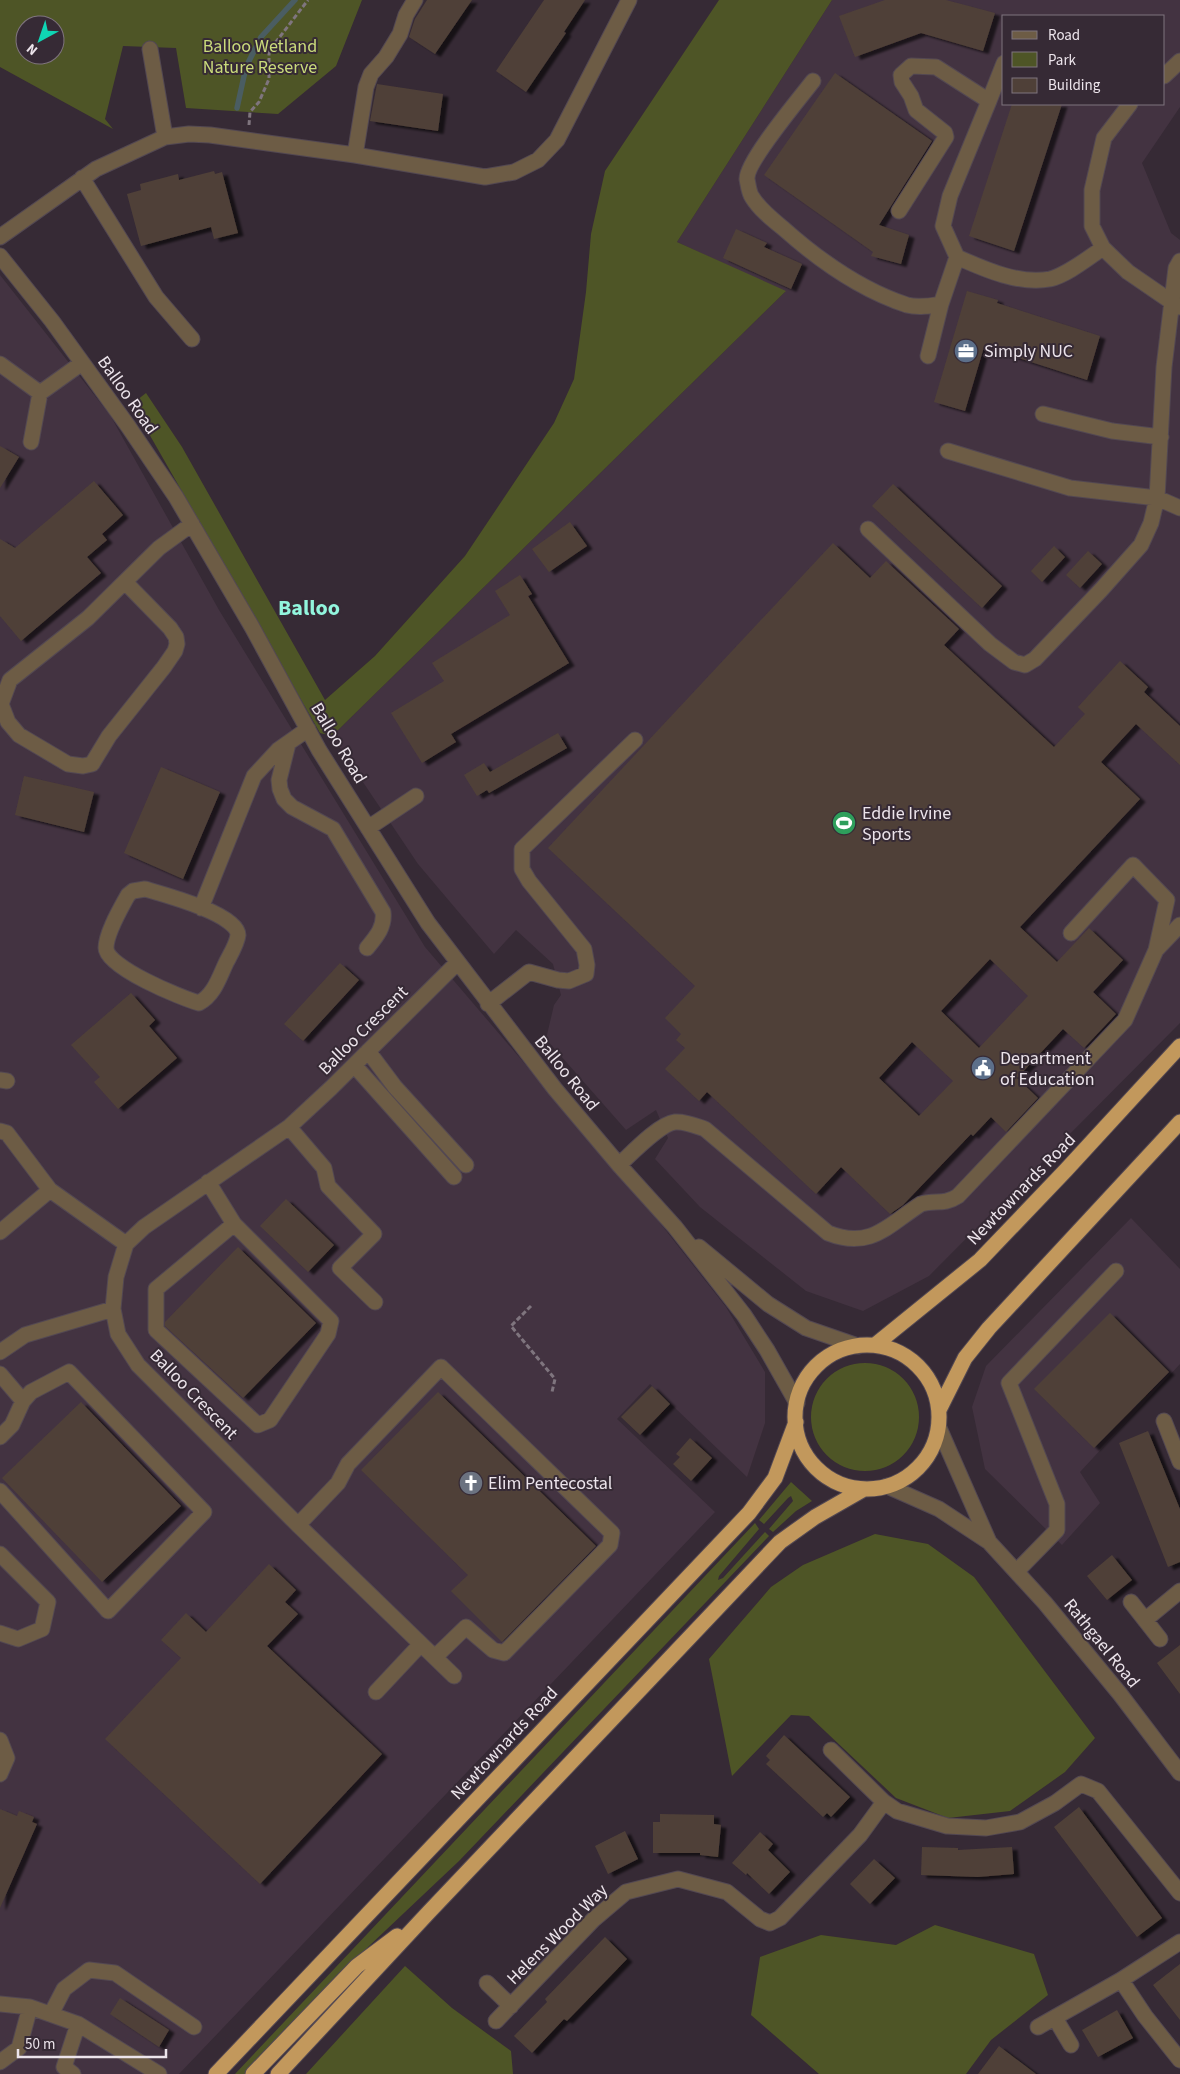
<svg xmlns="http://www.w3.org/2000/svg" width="1180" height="2074" viewBox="0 0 1180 2074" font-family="'Source Sans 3',sans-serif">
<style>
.built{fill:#433341;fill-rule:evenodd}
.green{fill:#4e5526;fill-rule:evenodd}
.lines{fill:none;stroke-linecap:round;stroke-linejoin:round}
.stream{stroke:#4a5d62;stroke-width:5.5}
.building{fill:#4f4038;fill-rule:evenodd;filter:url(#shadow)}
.minor-casing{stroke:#534852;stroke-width:17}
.highway-casing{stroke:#534852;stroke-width:17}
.path{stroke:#7f757e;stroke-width:3;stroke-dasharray:5 2.5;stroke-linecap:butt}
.minor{stroke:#6d5c45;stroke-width:15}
.highway{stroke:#c2985c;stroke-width:15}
.labels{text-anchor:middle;stroke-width:4;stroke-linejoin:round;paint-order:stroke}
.park-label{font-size:18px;fill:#cadb7b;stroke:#362a35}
.poi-label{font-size:18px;fill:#ece4eb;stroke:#362a35;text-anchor:start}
.street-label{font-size:18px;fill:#ece4eb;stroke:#362a35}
.district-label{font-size:22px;font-weight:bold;fill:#92f5dd;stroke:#362a35}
</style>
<defs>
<filter id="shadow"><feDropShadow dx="5.5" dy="3" stdDeviation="1" flood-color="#0009"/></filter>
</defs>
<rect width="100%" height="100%" fill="#362a35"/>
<path class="built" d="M 832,0 L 1180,0 L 1180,107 L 1142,163 L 1171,233 L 1180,240 L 1180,1023 L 929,1276 L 863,1311 L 806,1291 L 700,1207 L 655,1159 L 668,1138 L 656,1110 L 626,1130 L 546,1039 L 554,1005 L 561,995 L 553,964 L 516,930 L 494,954 L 418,864 L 332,736 L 785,292 L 677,242 ZM 1004,16 L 1164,16 L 1164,104 L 1004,104 Z
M 0,275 L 110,415 L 219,610 L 425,947 L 649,1209 L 726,1307 L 765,1372 L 765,1423 L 747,1477 L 650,1384 L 617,1419 L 715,1512 L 179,2074 L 0,2074 Z
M 1131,1218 L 1180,1269 L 1180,1364 L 1080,1472 L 1100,1503 L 1062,1545 L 985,1469 L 972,1407 L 986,1366 Z"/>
<path class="green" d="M 0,0 L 362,0 L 336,66 L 278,114 L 186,108 L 176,48 L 123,46 L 105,119 L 113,129 L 0,67 ZM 25,25 L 55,25 L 55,55 L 25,55 Z
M 719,0 L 832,0 L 677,242 L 786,291 L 332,736 L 320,733 L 132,404 L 146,393 L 182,447 L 325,700 L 375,656 L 465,556 L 554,423 L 574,379 L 586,292 L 591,234 L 605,171 Z
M811 1417a54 54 0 1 1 108 0a54 54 0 1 1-108 0Z
M 791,1482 L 812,1501 L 796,1511 L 773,1532 L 769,1529 L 793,1501 L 791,1496 L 788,1498 L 764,1524 L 759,1520 Z
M 755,1523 L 759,1529 L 719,1576 L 718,1580 L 723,1578 L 765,1532 L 769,1536 L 459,1861 L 368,1947 L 245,2074 L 235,2074 Z
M 875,1534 L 928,1544 L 974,1577 L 1095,1738 L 1065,1772 L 1010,1811 L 948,1818 L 896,1798 L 809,1716 L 791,1715 L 732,1776 L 709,1659 L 771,1587 L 803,1565 Z
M 935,1925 L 1034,1954 L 1048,1995 L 991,2040 L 966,2074 L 819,2074 L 751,2015 L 760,1957 L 821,1935 L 896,1945 Z
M 405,1966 L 452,2008 L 511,2051 L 513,2074 L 306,2074 Z"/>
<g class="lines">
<path class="stream" d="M 237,108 L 246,67 L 261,37 L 295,0"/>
</g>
<path class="building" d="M 427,0 L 472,0 L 435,54 L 409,37 L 415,19 Z
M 544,0 L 585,0 L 564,32 L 566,33 L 526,92 L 496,71 Z
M 885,0 L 946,0 L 995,13 L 983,51 L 921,33 L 855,57 L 839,16 Z
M 835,73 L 932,141 L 879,225 L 909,235 L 901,264 L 871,256 L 873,252 L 764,175 Z
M 377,84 L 443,94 L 438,131 L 370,121 Z
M 1012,104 L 1062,104 L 1014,251 L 969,236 Z
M 214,171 L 215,174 L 222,172 L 238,233 L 214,239 L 211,227 L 141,246 L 127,194 L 141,190 L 140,184 L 178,174 L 179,180 Z
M 736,229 L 767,243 L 764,247 L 802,264 L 791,289 L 723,258 Z
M 967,291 L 998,300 L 997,303 L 1100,336 L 1087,380 L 984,347 L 965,411 L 934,402 Z
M 0,446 L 19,457 L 0,488 Z
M 94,481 L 123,515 L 102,534 L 107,540 L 87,557 L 101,573 L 21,641 L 0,616 L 0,539 L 15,548 Z
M 893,484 L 1002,586 L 982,608 L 872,506 Z
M 570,522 L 587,546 L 549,572 L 532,549 Z
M 833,543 L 870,578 L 886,561 L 959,629 L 944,645 L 1054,747 L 1085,714 L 1078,707 L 1120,661 L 1148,687 L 1144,692 L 1180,726 L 1180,765 L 1136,724 L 1101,762 L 1140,799 L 1020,927 L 1057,962 L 1089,928 L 1123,960 L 1093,992 L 1116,1014 L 1084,1048 L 1063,1029 L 1017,1078 L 1038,1098 L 1006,1132 L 991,1117 L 973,1136 L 971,1134 L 903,1205 L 890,1214 L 841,1167 L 816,1194 L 707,1092 L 699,1101 L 665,1069 L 685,1048 L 676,1040 L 681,1034 L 665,1018 L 695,986 L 548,848 ZM 990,959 L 1028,996 L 979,1048 L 941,1011 ZM 912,1042 L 953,1081 L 919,1116 L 879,1078 Z
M 1054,546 L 1065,557 L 1042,582 L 1031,571 Z
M 1088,551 L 1102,564 L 1080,588 L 1066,575 Z
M 520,575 L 532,594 L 528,596 L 569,663 L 451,734 L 456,742 L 422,763 L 391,713 L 444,681 L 432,663 L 510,615 L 495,591 Z
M 558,733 L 567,748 L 489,793 L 487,790 L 477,796 L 464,775 L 484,763 L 490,772 Z
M 161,767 L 220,792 L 183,879 L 124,853 Z
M 24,776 L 94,792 L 84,832 L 15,815 Z
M 340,963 L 359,980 L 303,1041 L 284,1024 Z
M 131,993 L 155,1020 L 149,1026 L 177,1058 L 118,1109 L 94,1082 L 100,1077 L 71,1045 Z
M 286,1199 L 334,1245 L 308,1272 L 260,1226 Z
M 238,1247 L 316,1323 L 243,1398 L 165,1326 L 165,1322 Z
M 1110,1313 L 1169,1372 L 1094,1448 L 1034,1389 Z
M 652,1386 L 670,1404 L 640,1435 L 621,1417 Z
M 438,1392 L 596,1546 L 502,1642 L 451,1591 L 468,1575 L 361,1470 Z
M 81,1402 L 181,1506 L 102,1582 L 2,1478 Z
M 1148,1431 L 1180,1509 L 1180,1562 L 1168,1567 L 1119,1443 Z
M 690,1438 L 712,1458 L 691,1481 L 673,1464 L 680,1457 L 676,1454 Z
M 1112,1555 L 1132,1580 L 1107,1600 L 1087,1576 Z
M 269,1564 L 296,1590 L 285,1602 L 298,1614 L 267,1646 L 382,1754 L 260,1884 L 105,1739 L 181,1658 L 161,1640 L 186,1613 L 206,1632 Z
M 1180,1645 L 1180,1694 L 1157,1663 Z
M 784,1735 L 850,1797 L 831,1817 L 827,1813 L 823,1817 L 766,1764 L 770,1760 L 766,1756 Z
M 1079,1807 L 1162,1918 L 1137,1937 L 1054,1827 Z
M 0,1809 L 17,1816 L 19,1811 L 34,1817 L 32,1822 L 37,1824 L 0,1908 Z
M 660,1814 L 714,1815 L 714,1824 L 721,1825 L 718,1857 L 700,1855 L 700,1853 L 653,1853 L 653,1822 L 660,1822 Z
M 625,1831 L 638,1859 L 608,1874 L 595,1846 Z
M 760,1832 L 773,1844 L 768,1850 L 790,1872 L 769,1894 L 747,1873 L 746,1875 L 732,1863 Z
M 922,1847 L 958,1848 L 958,1850 L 1012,1847 L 1014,1874 L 978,1877 L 921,1875 Z
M 874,1859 L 895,1878 L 870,1904 L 850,1884 Z
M 605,1937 L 627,1959 L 567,2021 L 564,2019 L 532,2053 L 514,2036 L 547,2002 L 545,1999 Z
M 1180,1964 L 1180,2020 L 1153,1985 Z
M 120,1998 L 169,2030 L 159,2047 L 110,2014 Z
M 1117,2010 L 1133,2038 L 1098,2057 L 1082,2030 Z
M 999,2046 L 1036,2074 L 978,2074 Z"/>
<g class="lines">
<g class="minor-casing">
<path id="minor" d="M 150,49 L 165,137
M 1164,76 L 1180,61
M 813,81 C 800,98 746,162 747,179 C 748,184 749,193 752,197 C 760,210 773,220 784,229 C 820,261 861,290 907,305 C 918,308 930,306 941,304
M 989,101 L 1004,63
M 1130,104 L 1104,138 L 1092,190 L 1092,226 L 1103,248 L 1128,272 L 1179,307
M 355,155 L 366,87 L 371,74 L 386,57 L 400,34 L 406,15 L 415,0
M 82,178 L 156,297 L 192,339
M 899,211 L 946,137 L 945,133 L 916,110 L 911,96 L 902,82 L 901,75 L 911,66 L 936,67 L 989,101 L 950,196 L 943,226 L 957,257 C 984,269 1019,285 1050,279 C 1067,275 1088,258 1103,248
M 0,237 L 96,169 L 165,137 L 189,134 L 210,135 L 355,155 L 485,177 L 514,172 L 538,160 L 557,140 L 629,0
M 0,256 L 52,321 L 128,426 L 176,497 L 252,627 L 319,750 L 428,923 L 555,1089 L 619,1165 L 675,1227 L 744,1315 L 767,1350 L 797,1403
M 928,356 L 941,304 L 957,257
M 0,364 L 40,393 L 82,363
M 1043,414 L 1112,431 L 1161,437
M 31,442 L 40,393
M 948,451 L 1070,488 L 1157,498 L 1180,508
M 868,529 L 990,644 L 1014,662 L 1025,665 L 1035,659 L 1101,590 L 1141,545 L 1151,523 L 1157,498 L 1164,367 L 1176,268 L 1180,261
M 126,583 L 170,628 L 176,637 L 177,644 L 175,651 L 164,667 L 109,736 L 92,764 L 83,766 L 68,764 L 19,735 L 8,722 L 1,704 L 10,680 L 88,618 L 159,548 L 192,524
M 288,744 L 279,780 L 280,789 L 284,799 L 292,807 L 333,829 L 383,912 C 385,927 376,937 367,948
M 368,828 L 416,796
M 145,889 C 162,894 238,914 238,935 C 237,944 230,955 226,963 C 219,978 214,995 199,1003 C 181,998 106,967 106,948 C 106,933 121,908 128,895 L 133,891 Z
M 201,908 L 254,776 L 278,750 L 308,729
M 1071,933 L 1133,865 L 1167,900 L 1156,950
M 488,1004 L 529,972 L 558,980 L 569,981 L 586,974 L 587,965 L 584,949 L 529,881 L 522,869 L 522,849 L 635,740
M 368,1051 L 395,1087 L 466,1165
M 354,1065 L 454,1177
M 0,1080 L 7,1081
M 289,1127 L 324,1168 L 328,1186 L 374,1234 L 340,1268 L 375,1302
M 0,1131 L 7,1133 L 50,1190 L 0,1232
M 619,1165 C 631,1154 659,1124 675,1122 C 685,1121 696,1126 705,1129 L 828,1233 C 871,1250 888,1225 921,1204 C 935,1199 943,1206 958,1196 L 1125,1020 L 1156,950 L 1180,925
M 208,1182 L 234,1224 L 331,1321 L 328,1334 L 270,1420 L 258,1425 L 156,1330 L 156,1289 L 234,1224
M 50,1190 L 126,1244
M 699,1247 L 768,1304 L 806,1328 L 858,1346
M 0,1352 L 25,1335 L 113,1309
M 0,1374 L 23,1401
M 1164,1421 L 1180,1462
M 939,1428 L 989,1542
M 0,1437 L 12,1425 L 23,1401 L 31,1392 L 69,1372 L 204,1512 L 108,1611 L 0,1491
M 887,1486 L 939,1509 L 989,1542 L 1045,1603 L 1120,1694 L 1180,1773
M 298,1525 L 338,1483 L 348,1464 L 441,1367 L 612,1533 L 610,1545 L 504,1653 L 493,1650 L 466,1627 L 435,1657
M 0,1554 L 48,1602 L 42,1629 L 18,1639 L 0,1633
M 1017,1571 L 1057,1530 L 1057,1504 L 1009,1383 L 1116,1271
M 1131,1602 L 1160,1639
M 1145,1620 L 1180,1591
M 454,1676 L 298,1525 L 138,1365 L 118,1334 L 113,1309 L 116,1277 L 126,1244 L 144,1227 L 289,1127 L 331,1088 L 457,963
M 376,1692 L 421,1644
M 0,1740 L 7,1758 L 0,1774
M 831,1750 L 884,1802 L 897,1811 L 947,1826 L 986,1828 L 1020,1822 L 1055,1803 L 1081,1784 L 1098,1791 L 1180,1893
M 1121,1980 L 1145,2016 L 1180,2060
M 487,1983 L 511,2006
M 0,2004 L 30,2007 L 78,2024 L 159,2074
M 51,2014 L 64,1989 L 89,1970 L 115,1973 L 194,2027
M 1055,2018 L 1071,2045
M 496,2021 L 593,1920 L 626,1892 L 678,1879 L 727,1892 L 760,1919 L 770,1923 L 780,1918 L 860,1835 L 884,1802
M 1038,2027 L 1121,1980 L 1180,1942
M 0,2062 L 19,2048 L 30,2007
M 73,2074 L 64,2067 L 78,2024"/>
</g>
<g class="highway-casing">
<path id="highway" d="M 875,1345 L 980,1260 L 1066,1170 L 1180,1046
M795 1417a72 72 0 1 1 144 0a72 72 0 1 1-144 0Z
M 939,1410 L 965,1358 L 989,1328 L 1180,1122
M 216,2074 L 749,1513 L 775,1478 L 796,1422
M 253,2074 L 357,1966 L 397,1936
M 278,2074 L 428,1913 L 780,1542 L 815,1517 L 864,1489"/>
</g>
<path class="path" d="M 249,125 L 250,112 L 259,102 L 269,79 L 269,51 L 308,0
M 531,1306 L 511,1326 L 555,1379 L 552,1392"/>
<use href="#minor" class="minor"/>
<use href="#highway" class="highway"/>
</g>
<defs>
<g id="office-disc" transform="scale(1.25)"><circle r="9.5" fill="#5c6f8a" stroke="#362a35"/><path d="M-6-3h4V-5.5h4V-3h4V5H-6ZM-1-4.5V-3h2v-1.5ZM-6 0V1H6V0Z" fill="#fff"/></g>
<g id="stadium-disc" transform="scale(1.25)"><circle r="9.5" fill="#2e9e5b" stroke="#362a35"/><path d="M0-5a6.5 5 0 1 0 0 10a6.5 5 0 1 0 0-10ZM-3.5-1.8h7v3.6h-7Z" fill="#fff"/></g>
<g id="civic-disc" transform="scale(1.25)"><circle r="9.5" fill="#5c6f8a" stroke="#362a35"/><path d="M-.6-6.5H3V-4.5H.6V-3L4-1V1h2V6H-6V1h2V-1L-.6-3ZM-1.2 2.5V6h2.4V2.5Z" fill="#fff"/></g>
<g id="church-disc" transform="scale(1.25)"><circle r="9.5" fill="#6b7280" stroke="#362a35"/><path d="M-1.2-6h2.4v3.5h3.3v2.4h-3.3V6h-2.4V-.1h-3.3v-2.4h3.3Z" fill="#fff"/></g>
</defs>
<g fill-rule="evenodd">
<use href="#office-disc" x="966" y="351"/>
<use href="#stadium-disc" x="844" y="823"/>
<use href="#civic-disc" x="983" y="1068"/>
<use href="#church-disc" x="471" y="1483"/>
</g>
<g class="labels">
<g class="park-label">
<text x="260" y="52">Balloo Wetland<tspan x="260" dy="21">Nature Reserve</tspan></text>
</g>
<g class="poi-label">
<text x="984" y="357">Simply NUC</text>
<text x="862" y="819">Eddie Irvine<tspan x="862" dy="21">Sports</tspan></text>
<text x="1000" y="1064">Department<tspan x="1000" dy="21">of Education</tspan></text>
<text x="488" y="1489">Elim Pentecostal</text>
</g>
<g class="street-label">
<text transform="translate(128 395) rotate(55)" y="6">Balloo Road</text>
<text transform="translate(339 743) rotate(59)" y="6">Balloo Road</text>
<text transform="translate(363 1030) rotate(-45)" y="6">Balloo Crescent</text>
<text transform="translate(567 1073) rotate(51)" y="6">Balloo Road</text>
<text transform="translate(1021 1189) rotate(-46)" y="6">Newtownards Road</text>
<text transform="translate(194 1394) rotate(46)" y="6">Balloo Crescent</text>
<text transform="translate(1102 1643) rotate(51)" y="6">Rathgael Road</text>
<text transform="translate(504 1743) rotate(-47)" y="6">Newtownards Road</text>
<text transform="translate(557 1934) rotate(-45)" y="6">Helens Wood Way</text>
</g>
<g class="district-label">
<text x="309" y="615">Balloo</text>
</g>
</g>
<rect x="1002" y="15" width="162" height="90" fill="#362a35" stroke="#7f747e"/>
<rect x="1012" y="31" width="25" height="8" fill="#6d5c45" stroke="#7f747e"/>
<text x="1048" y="40" font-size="15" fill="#ece4eb">Road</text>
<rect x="1012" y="52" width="25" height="15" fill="#4e5526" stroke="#7f747e"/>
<text x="1048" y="65" font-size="15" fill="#ece4eb">Park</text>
<rect x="1012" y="78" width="25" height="15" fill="#4f4038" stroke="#7f747e"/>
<text x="1048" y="90" font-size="15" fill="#ece4eb">Building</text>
<g transform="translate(40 40) rotate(220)"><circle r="24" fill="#362a35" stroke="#7f747e"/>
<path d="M0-4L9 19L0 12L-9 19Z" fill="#0fd5b4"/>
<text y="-8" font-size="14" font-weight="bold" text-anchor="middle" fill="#ece4eb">N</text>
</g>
<path d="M18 2049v8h148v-8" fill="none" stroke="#ece4eb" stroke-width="2.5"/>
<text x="25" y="2049" font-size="15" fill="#ece4eb" stroke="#362a35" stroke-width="4" paint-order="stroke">50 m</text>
</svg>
